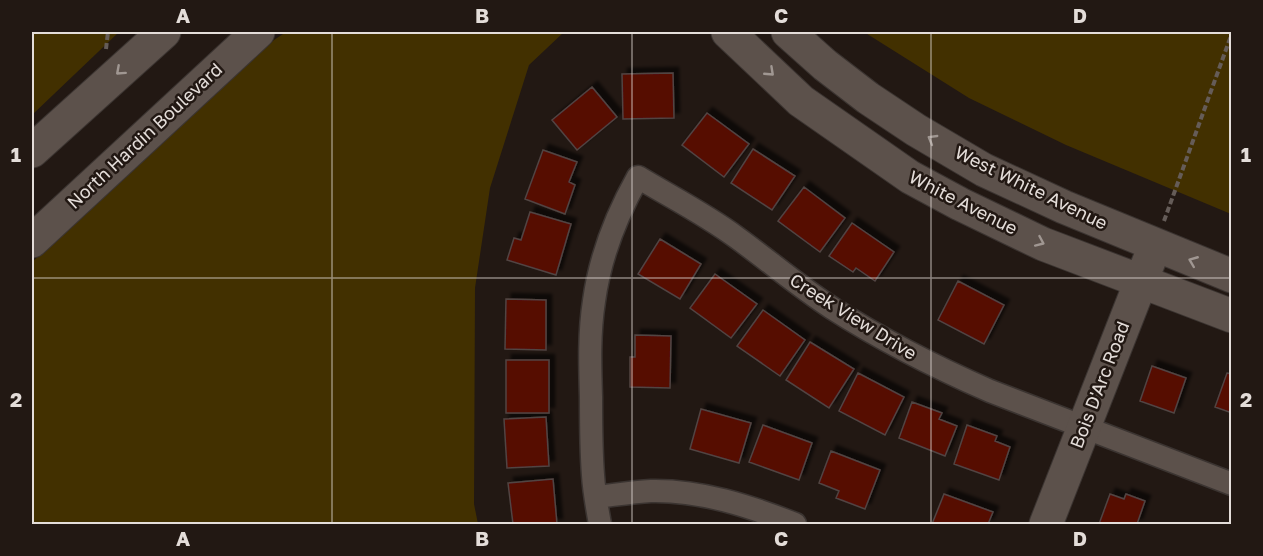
<svg xmlns="http://www.w3.org/2000/svg" width="1263" height="556" viewBox="0 0 1263 556" font-family="'Golos Text',sans-serif">
<style>
.green{fill:#423000}
.building{fill:#560a06;stroke:#514442;stroke-width:1.5;filter:url(#shadow)}
.lines{fill:none;stroke-linecap:round;stroke-linejoin:round}
.street-casing{stroke:#3b3431;stroke-width:25}
.secondary-casing{stroke:#3b3431;stroke-width:35}
.path{stroke:#655c58;stroke-width:4;stroke-dasharray:6 3;stroke-linecap:butt}
.street{stroke:#5c514b;stroke-width:22}
.secondary{stroke:#5c514b;stroke-width:33}
.oneway{stroke:#a09792}
.grid{fill:none;stroke:#e4ddd9;stroke-width:1.5;stroke-opacity:0.55}
.labels{text-anchor:middle;stroke-width:5;stroke-linejoin:round;paint-order:stroke}
.street-label{font-size:18px;fill:#e4ddd9;stroke:#221813}
.neatline{fill:none;stroke:#e4ddd9;stroke-width:2}
.grid-label{font-size:20px;text-anchor:middle;font-weight:bold;fill:#e4ddd9}
</style>
<defs>
<filter id="shadow"><feDropShadow dx="5.5" dy="-5.5" stdDeviation="1.5" flood-color="#0009"/></filter>
</defs>
<rect width="100%" height="100%" fill="#221813"/>
<path class="green" d="M 32,32 L 119,32 L 32,115 Z
M 286,32 L 564,32 L 529,65 L 490,188 L 475,288 L 474,504 L 478,524 L 32,524 L 32,262 L 274,40 Z
M 864,32 L 1231,32 L 1231,214 L 1066,145 L 969,98 Z"/>
<path class="building" d="M 673,73 L 674,118 L 623,119 L 622,74 Z
M 592,87 L 617,117 L 577,150 L 552,120 Z
M 707,113 L 749,144 L 724,177 L 682,145 Z
M 753,149 L 795,176 L 772,210 L 731,183 Z
M 543,150 L 577,162 L 569,182 L 575,185 L 565,214 L 525,199 Z
M 804,187 L 845,218 L 820,252 L 778,221 Z
M 530,212 L 571,224 L 556,275 L 507,260 L 514,238 L 521,240 Z
M 852,223 L 894,252 L 875,281 L 856,268 L 853,272 L 829,256 Z
M 660,239 L 701,264 L 680,299 L 638,274 Z
M 715,274 L 757,304 L 731,338 L 690,308 Z
M 958,281 L 1004,305 L 984,344 L 938,320 Z
M 506,299 L 546,300 L 546,350 L 505,349 Z
M 763,310 L 805,340 L 780,376 L 737,346 Z
M 635,335 L 671,336 L 670,388 L 630,387 L 630,357 L 635,357 Z
M 810,342 L 854,369 L 829,408 L 786,380 Z
M 506,360 L 549,360 L 549,413 L 506,413 Z
M 1152,366 L 1186,378 L 1174,413 L 1140,401 Z
M 858,373 L 904,397 L 885,435 L 839,411 Z
M 1227,373 L 1232,374 L 1232,413 L 1215,407 Z
M 912,402 L 942,413 L 939,419 L 957,426 L 945,456 L 899,438 Z
M 701,409 L 751,423 L 739,463 L 690,449 Z
M 546,417 L 549,466 L 507,468 L 504,419 Z
M 763,425 L 812,443 L 799,480 L 749,462 Z
M 967,425 L 997,436 L 995,441 L 1010,447 L 999,480 L 954,464 Z
M 831,451 L 880,470 L 865,509 L 836,498 L 839,491 L 819,483 Z
M 553,479 L 557,524 L 513,524 L 508,483 Z
M 944,494 L 993,512 L 988,524 L 932,524 Z
M 1110,494 L 1124,499 L 1126,494 L 1145,501 L 1137,524 L 1099,524 Z"/>
<g class="lines">
<g class="street-casing">
<path id="street" d="M 596,497 C 614,495 633,492 651,491 C 701,490 749,506 795,524
M 600,524 C 597,508 594,491 593,475 C 591,449 591,423 591,397 C 590,365 589,333 594,301 C 600,257 616,216 638,177 C 671,197 705,214 736,237 C 768,260 798,286 832,308 C 882,340 935,367 990,391 L 1232,484"/>
</g>
<g class="secondary-casing">
<path id="secondary" d="M 728,32 L 801,101 L 910,177 L 960,204 L 1043,244 L 1232,316
M 788,32 L 825,65 L 868,98 L 916,130 L 984,170 L 1064,207 L 1232,276
M 32,151 L 164,32
M 32,241 L 258,32
M 1046,524 L 1149,261"/>
</g>
<path class="path" d="M 106,49 L 108,32
M 1164,221 L 1232,33"/>
<use href="#street" class="street"/>
<use href="#secondary" class="secondary"/>
</g>
<defs><path id="oneway-chevron" d="M-2-3.5L2.5 0L-2 3.5" fill="none" stroke-width="1.6" stroke-linecap="round" stroke-linejoin="round" transform="scale(1.5)"/></defs>
<g class="oneway">
<use href="#oneway-chevron" transform="translate(120 71) rotate(138)"/>
<use href="#oneway-chevron" transform="translate(770 72) rotate(43)"/>
<use href="#oneway-chevron" transform="translate(932 139) rotate(-150)"/>
<use href="#oneway-chevron" transform="translate(1040 242) rotate(24)"/>
<use href="#oneway-chevron" transform="translate(1193 261) rotate(-158)"/>
</g>
<path class="grid" d="M 332,32 L 332,524M 632,32 L 632,524M 931,32 L 931,524M 32,278 L 1232,278"/>
<g class="labels">
<g class="street-label">
<text transform="translate(145 136) rotate(-43)" y="6">North Hardin Boulevard</text>
<text transform="translate(1031 188) rotate(26)" y="6">West White Avenue</text>
<text transform="translate(963 203) rotate(27)" y="6">White Avenue</text>
<text transform="translate(853 317) rotate(32)" y="6">Creek View Drive</text>
<text transform="translate(1100 385) rotate(-69)" y="6">Bois D'Arc Road</text>
</g>
</g>
<rect width="1263" height="556" fill="none" stroke="#221813" stroke-width="66"/>
<rect x="33" y="33" width="1197" height="490" class="neatline"/>
<g class="grid-label">
<text x="183" y="23">A</text>
<text x="482" y="23">B</text>
<text x="781" y="23">C</text>
<text x="1080" y="23">D</text>
<text x="16" y="162">1</text>
<text x="1246" y="162">1</text>
<text x="16" y="407">2</text>
<text x="1246" y="407">2</text>
<text x="183" y="546">A</text>
<text x="482" y="546">B</text>
<text x="781" y="546">C</text>
<text x="1080" y="546">D</text>
</g>
</svg>
